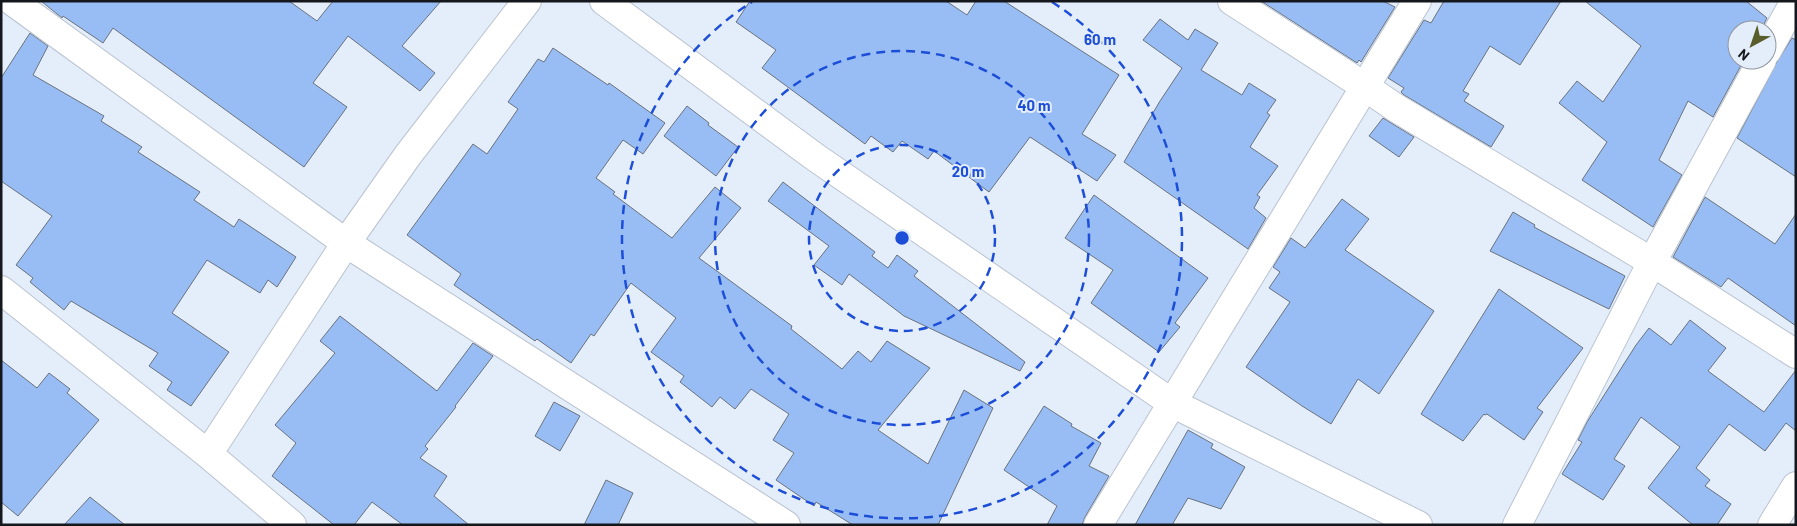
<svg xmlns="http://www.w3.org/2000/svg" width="1797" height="526" viewBox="0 0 1797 526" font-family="Barlow,sans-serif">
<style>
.building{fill:#98bdf4;stroke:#6a727d}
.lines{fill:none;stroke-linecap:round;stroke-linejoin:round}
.minor-casing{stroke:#bac3d0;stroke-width:30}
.tertiary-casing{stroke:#bac3d0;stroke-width:30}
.minor{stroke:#fff;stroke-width:28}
.tertiary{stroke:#fff;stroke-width:28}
.ring{fill:none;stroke:#1d4ed8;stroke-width:2.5;stroke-dasharray:9 6}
.centre{fill:#1d4ed8;stroke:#e4edfa;stroke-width:2.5}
.ring-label{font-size:15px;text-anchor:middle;font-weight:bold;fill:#1d4ed8;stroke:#e4edfa;stroke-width:4;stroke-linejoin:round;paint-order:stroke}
</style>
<rect width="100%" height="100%" fill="#e4edfa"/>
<path class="building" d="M 41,1 L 289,1 L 317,21 L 333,1 L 441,1 L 402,46 L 435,73 L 420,91 L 348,36 L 313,83 L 347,107 L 304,167 L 113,28 L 103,43 L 63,16 L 62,18 Z
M 750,1 L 946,1 L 967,15 L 976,1 L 1004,1 L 1119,75 L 1082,134 L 1116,155 L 1097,181 L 1030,137 L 989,192 L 934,151 L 928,159 L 902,141 L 893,152 L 871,136 L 865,144 L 762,68 L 776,50 L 736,22 Z
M 1261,1 L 1383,1 L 1395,7 L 1361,62 L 1359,60 L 1357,63 Z
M 1444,1 L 1561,1 L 1520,65 L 1490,46 L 1463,91 L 1469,94 L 1464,101 L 1504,126 L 1491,147 L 1404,95 L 1401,92 L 1404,88 L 1388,78 L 1424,20 L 1431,23 Z
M 1585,1 L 1746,1 L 1767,18 L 1761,30 L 1737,30 L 1737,60 L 1744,60 L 1713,117 L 1688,101 L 1659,160 L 1682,175 L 1653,227 L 1582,180 L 1607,142 L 1559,103 L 1577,81 L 1603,102 L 1641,46 Z
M 1160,19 L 1188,40 L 1195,29 L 1218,43 L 1201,70 L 1242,95 L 1249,83 L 1276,100 L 1267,113 L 1270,115 L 1250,147 L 1278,166 L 1257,195 L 1260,197 L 1254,208 L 1266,218 L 1248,249 L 1124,162 L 1160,101 L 1182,68 L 1143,40 Z
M 30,33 L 48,46 L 33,75 L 104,116 L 101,121 L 142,147 L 138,152 L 200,192 L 194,200 L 234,227 L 239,219 L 296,257 L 277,287 L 268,280 L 260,293 L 207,260 L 172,313 L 229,352 L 191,406 L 167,390 L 172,382 L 149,366 L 158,353 L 71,301 L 64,310 L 30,282 L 33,278 L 16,265 L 52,216 L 1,181 L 1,78 Z
M 1792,38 L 1796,40 L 1796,177 L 1737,138 L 1777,62 Z
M 553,48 L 608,85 L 609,83 L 665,123 L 643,154 L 623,140 L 596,178 L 615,192 L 613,194 L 672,238 L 715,187 L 741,208 L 699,258 L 792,326 L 791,329 L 842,369 L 858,351 L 871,362 L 887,341 L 930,368 L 878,430 L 928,464 L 964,390 L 993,408 L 938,525 L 853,525 L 816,502 L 814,506 L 776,480 L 794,453 L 773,440 L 789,414 L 751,389 L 735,409 L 720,397 L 712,407 L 680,382 L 684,376 L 651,352 L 676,318 L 631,283 L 594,336 L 591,334 L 571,363 L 537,339 L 535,341 L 454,285 L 461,274 L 407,235 L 473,144 L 487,154 L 518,109 L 508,102 L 538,59 L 544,62 Z
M 687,106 L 709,123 L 708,125 L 738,147 L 716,176 L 664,136 Z
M 1383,118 L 1414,137 L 1399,157 L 1369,136 Z
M 783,182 L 875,252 L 872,256 L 888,268 L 897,255 L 918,271 L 914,276 L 1025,362 L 1020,371 L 904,316 L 849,274 L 842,285 L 814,265 L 829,246 L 768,201 Z
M 1094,195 L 1208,278 L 1175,323 L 1180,327 L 1159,352 L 1091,303 L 1113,270 L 1065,238 Z
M 1705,197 L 1775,244 L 1796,214 L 1796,326 L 1728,278 L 1721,287 L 1673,257 Z
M 1342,199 L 1369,219 L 1345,250 L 1434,311 L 1379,394 L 1358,379 L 1331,424 L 1302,406 L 1246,367 L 1290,302 L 1269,288 L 1280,272 L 1273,267 L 1291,238 L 1305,248 Z
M 1513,212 L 1535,225 L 1534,227 L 1625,276 L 1609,309 L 1490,251 Z
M 1499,289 L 1583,348 L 1537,408 L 1543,412 L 1524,440 L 1487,414 L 1485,415 L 1484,414 L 1463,441 L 1421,414 Z
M 340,316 L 437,391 L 473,343 L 493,356 L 455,406 L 456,407 L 425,446 L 428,449 L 420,458 L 447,476 L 434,496 L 469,525 L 403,525 L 372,502 L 354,525 L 334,525 L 272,476 L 296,443 L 275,425 L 335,353 L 320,341 Z
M 1690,320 L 1726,348 L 1708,371 L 1764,412 L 1796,370 L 1796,431 L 1786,423 L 1765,451 L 1729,424 L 1696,468 L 1710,480 L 1705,486 L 1731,504 L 1717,525 L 1693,525 L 1648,488 L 1680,447 L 1641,417 L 1614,459 L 1625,466 L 1603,500 L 1562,474 L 1582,442 L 1578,440 L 1587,422 L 1636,345 L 1649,328 L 1671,345 Z
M 1,360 L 37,388 L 49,373 L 70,389 L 67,393 L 99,420 L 18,516 L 1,502 Z
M 554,402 L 580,416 L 560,451 L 535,436 Z
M 1044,406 L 1072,424 L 1071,426 L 1101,443 L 1089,466 L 1109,476 L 1085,517 L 1082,525 L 1047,525 L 1057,506 L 1004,470 Z
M 1188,430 L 1213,444 L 1211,448 L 1245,467 L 1221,509 L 1188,498 L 1172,525 L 1135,525 Z
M 606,480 L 633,493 L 618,525 L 584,525 Z
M 90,497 L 125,525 L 64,525 Z"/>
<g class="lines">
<g class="minor-casing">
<path id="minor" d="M 12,1 L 346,243 L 786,525
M 604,1 L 815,157 L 1172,403 L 1418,525
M 1232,1 L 1364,86 L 1396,108 L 1652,262 L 1796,354
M 1767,51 L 1795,1
M 1,290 L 208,454 L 292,525
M 208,454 L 346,243 L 408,155 L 527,1
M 1517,525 L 1652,262 L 1762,60
M 1772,525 L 1796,486"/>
</g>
<g class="tertiary-casing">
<path id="tertiary" d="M 1098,525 L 1417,1"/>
</g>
<use href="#minor" class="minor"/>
<use href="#tertiary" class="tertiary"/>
</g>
<g class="ring">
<circle cx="902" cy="238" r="93"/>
<circle cx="902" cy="238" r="187"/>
<path d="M1052 2A280 280 0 1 1 752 2"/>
</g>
<circle cx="902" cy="238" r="8" class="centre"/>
<g class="ring-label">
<text x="1100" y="45">60 m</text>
<text x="1034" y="111">40 m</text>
<text x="968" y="177">20 m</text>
</g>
<rect width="1797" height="526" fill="none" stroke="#14171c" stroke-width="5"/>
<g transform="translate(1752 45) rotate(220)"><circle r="24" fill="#e4edfa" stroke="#9197a1"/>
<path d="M0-4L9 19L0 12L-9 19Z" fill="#585d2b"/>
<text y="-8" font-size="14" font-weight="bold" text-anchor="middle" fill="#14171c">N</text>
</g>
</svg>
